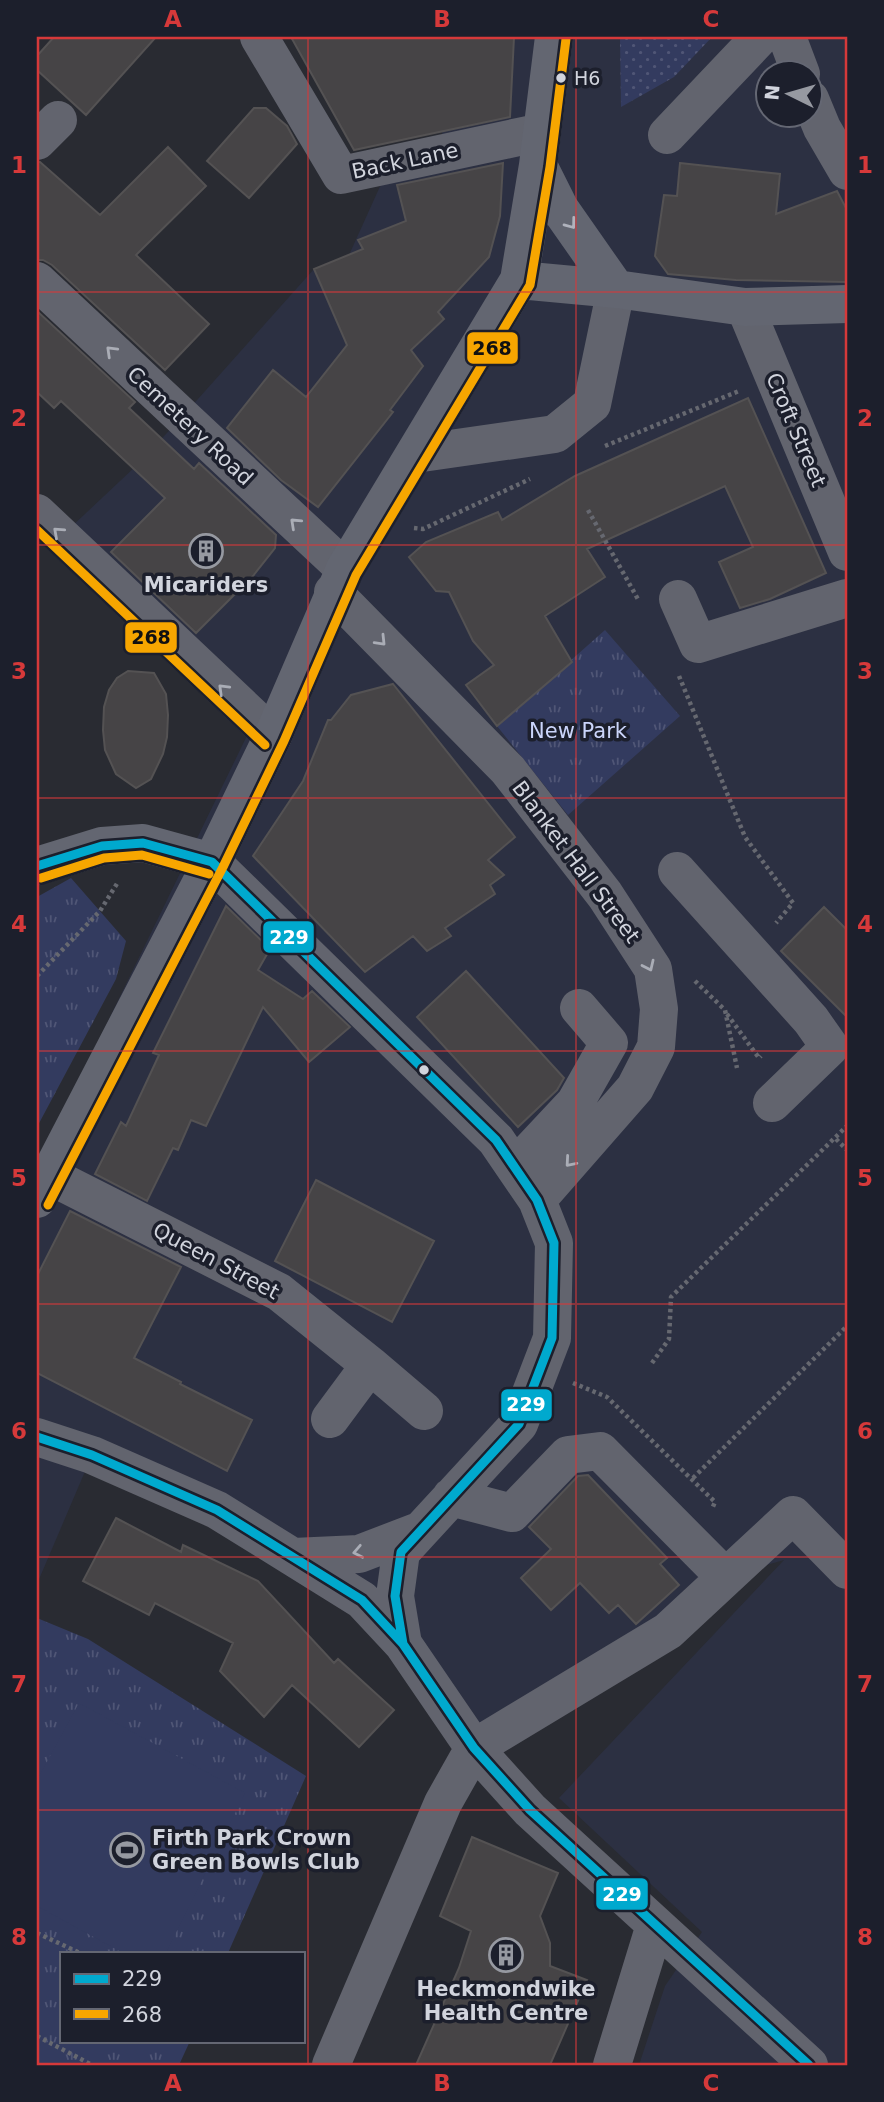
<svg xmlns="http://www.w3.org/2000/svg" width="884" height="2102" viewBox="0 0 884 2102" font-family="'DejaVu Sans',sans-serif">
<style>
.built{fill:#2c3042;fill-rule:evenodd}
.grass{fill:url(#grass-dots)}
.park{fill:url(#park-tufts)}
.garden{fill:#333b5f}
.building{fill:#464446;stroke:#545253;stroke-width:2}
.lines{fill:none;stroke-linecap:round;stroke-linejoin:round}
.path{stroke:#666870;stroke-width:4.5;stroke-dasharray:3.5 3.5;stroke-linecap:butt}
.minor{stroke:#62646e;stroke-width:38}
.major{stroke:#636671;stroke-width:38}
.bus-1-casing{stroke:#1c1f2c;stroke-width:14}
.bus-2-casing{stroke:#1c1f2c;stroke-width:14}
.bus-1{stroke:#00a9ce;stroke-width:9}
.bus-2{stroke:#f7a600;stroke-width:9}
.oneway{stroke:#b0b3bd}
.oneway2{stroke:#aaadb6}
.grid{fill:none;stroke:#d6393a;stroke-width:2;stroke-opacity:0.55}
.bus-dot{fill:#d1d4dd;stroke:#1c1f2c;stroke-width:2.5}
.labels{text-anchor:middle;stroke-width:7;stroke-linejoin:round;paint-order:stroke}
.bus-label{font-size:19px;fill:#d1d4dd;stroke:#1c1f2c;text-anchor:start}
.street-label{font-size:21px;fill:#d1d4dd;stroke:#1c1f2c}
.poi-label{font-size:21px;font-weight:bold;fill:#d1d4dd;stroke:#1c1f2c}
.park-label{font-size:21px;fill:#cbd5fa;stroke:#1c1f2c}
.line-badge{stroke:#1c1f2c;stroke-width:2.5}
.badge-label{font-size:19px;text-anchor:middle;font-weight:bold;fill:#fff}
.pale-badge-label{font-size:19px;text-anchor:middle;font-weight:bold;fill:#111}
.neatline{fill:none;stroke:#d6393a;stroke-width:2.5}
.grid-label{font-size:23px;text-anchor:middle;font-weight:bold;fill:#d6393a}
</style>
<defs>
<pattern id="grass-dots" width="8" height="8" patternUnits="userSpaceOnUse" patternTransform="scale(1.75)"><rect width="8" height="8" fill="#333b5f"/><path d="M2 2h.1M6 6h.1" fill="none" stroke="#505676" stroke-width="1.8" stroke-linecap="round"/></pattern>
<pattern id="park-tufts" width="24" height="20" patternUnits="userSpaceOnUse" patternTransform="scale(1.75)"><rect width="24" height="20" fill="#333b5f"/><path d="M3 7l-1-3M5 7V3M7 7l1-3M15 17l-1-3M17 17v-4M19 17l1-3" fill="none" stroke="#505676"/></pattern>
</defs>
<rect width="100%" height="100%" fill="#292b32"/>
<path class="built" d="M 443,37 L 847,37 L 847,2065 L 639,2065 L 665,1986 L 702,1932 L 559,1798 L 784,1560 L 725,1577 L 474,1748 L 403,1644 L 92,1455 L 37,1584 L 37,1167 L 259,711 L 69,529 L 136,466 L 181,418 L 314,269 L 349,255 L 382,182 L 442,142 ZM 768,74 L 810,74 L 810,116 L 768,116 Z"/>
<path class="grass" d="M 620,37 L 712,37 L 674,77 L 621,107 Z"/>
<path class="park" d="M 605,630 L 680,716 L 568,815 L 497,726 Z
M 71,878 L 126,941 L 116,979 L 37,1127 L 37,897 Z
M 37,1618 L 88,1639 L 306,1776 L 228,1953 L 61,1953 L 61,2041 L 190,2041 L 179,2065 L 37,2065 Z"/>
<path class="garden" d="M 79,1703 L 245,1793 L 166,1953 L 123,1953 L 37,1906 L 37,1780 Z"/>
<path class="building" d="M 54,37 L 156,37 L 86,115 L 37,70 L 37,56 Z
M 291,37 L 514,37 L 510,117 L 354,150 Z
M 254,108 L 266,108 L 287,126 L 297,144 L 249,198 L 207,161 Z
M 168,147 L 206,186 L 136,255 L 209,324 L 165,370 L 52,265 L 43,260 L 37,260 L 37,162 L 40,162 L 100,215 Z
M 503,163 L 500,216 L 489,257 L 438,312 L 444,319 L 411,350 L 423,366 L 390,410 L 393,412 L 318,507 L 281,480 L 227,428 L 273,370 L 306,397 L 347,345 L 314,269 L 363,249 L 358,240 L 406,221 L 397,185 Z
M 680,163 L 780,174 L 776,214 L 837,191 L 847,210 L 847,282 L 736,280 L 668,274 L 655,256 L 664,195 L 677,196 Z
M 37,311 L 135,402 L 129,408 L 194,469 L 199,463 L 276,535 L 275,548 L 253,576 L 196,633 L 111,552 L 165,498 L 61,401 L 54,408 L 37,392 Z
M 748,398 L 826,573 L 770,599 L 740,608 L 719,562 L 753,547 L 725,486 L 587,549 L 605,577 L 545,616 L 572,662 L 497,726 L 466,685 L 494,665 L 473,641 L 449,592 L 436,591 L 409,557 L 426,542 L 498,512 L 502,520 L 575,476 Z
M 128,671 L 154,673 L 166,694 L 168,715 L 167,737 L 163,754 L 151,779 L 136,788 L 116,774 L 105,750 L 103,730 L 104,707 L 109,690 L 117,678 Z
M 393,684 L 515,837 L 488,860 L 504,875 L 490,885 L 495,894 L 445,928 L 451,936 L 427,951 L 413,936 L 365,972 L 253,856 L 303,781 L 328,720 L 331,720 L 351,695 Z
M 226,906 L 270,949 L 258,970 L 303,999 L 312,991 L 350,1027 L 309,1062 L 263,1007 L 206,1126 L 191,1120 L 178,1150 L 173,1148 L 147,1201 L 95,1174 L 121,1122 L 126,1126 L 159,1055 L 153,1053 Z
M 824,907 L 847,930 L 847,1017 L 781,951 Z
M 466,971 L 564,1078 L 557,1090 L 518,1127 L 417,1017 Z
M 316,1180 L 434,1241 L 392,1322 L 275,1261 Z
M 70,1211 L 181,1267 L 134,1358 L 181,1382 L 180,1384 L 252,1420 L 227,1471 L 37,1373 L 37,1276 Z
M 588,1475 L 667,1558 L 660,1564 L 679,1585 L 636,1624 L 618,1605 L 609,1613 L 580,1583 L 551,1610 L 521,1578 L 551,1549 L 529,1527 L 578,1476 Z
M 116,1518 L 181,1552 L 183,1545 L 258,1581 L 334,1663 L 338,1659 L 394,1710 L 359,1747 L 292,1685 L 264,1717 L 220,1671 L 233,1643 L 155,1603 L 149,1615 L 83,1581 Z
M 472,1837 L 558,1873 L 540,1916 L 550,1943 L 550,1966 L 587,1980 L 550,2065 L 416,2065 L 459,1968 L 471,1931 L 440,1916 Z"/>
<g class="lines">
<path class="path" d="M 605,446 L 739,391
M 588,510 L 639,601
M 414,528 L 423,529 L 530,479
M 679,676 L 745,837 L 793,903 L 776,923
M 37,976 L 100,911 L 118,882
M 695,981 L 725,1010 L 737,1068
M 727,1014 L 759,1058 L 761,1056
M 836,1139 L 847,1150
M 652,1363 L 669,1339 L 671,1297 L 847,1126
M 573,1383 L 607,1397 L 715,1502 L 712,1509
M 693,1478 L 847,1326
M 37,1933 L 80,1953
M 37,2036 L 92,2065"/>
<path class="minor" d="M 259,37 L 341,175 L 542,132
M 787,37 L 801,74
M 810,99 L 822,128 L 847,171
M 667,135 L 760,37
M 37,141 L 58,120
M 37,281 L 345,569
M 745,307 L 847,552
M 415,454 L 555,434 L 592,404 L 616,289
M 37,513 L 273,736
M 333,592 L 508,770 L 605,895 L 653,969 L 659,1009 L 656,1047 L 635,1088 L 537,1200
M 678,599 L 698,644 L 847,598
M 212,862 L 496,1140 L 537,1200 L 554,1243 L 552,1338 L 519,1424 L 401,1552 L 395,1596 L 403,1644
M 677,871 L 811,1020 L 830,1047 L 772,1103
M 516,1166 L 575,1103 L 609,1043 L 579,1008
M 50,1176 L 279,1292 L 370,1365 L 424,1411
M 330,1419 L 370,1365
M 37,1437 L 92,1455 L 217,1510 L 362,1600 L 403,1644 L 474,1748 L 530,1810 L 809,2065
M 451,1497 L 512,1513 L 568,1455 L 600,1451 L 725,1577
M 293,1557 L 359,1554 L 419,1531
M 331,2065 L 443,1803 L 474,1748 L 668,1631 L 793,1515 L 847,1570
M 612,2065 L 655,1925"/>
<path class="major" d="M 538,165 L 560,209 L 616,289
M 519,280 L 616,289 L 745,307 L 847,304
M 37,866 L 102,846 L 143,843 L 212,862
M 37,1199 L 212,862 L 273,736 L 345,569 L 519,280 L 538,165 L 554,37"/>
<g class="bus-1-casing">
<path id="bus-1" d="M 37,866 L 102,846 L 143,843 L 212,862 L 496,1140 L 537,1200 L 554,1243 L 552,1338 L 519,1424 L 401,1552 L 395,1596 L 403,1644
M 37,1437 L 92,1455 L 217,1510 L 362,1600 L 403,1644 L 474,1748 L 530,1810 L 809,2065"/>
</g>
<g class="bus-2-casing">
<path id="bus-2" d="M 37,530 L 265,745
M 41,878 L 104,858 L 142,855 L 209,874
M 48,1205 L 223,867 L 284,741 L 356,575 L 530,285 L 550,167 L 566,39"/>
</g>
<use href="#bus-1" class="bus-1"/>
<use href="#bus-2" class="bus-2"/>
</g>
<defs><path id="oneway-chevron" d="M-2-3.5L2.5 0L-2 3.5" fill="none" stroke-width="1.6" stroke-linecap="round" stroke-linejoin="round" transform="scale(1.75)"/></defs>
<use class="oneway" href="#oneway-chevron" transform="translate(571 224) rotate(53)"/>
<g class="oneway2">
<use href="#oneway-chevron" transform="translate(111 351) rotate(-136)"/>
<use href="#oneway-chevron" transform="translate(295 523) rotate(-137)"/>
<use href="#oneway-chevron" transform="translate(58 532) rotate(-138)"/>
<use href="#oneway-chevron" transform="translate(381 641) rotate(46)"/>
<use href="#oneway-chevron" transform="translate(223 689) rotate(-136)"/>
<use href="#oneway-chevron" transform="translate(649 966) rotate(65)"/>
<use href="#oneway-chevron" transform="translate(570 1162) rotate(131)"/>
<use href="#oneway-chevron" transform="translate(358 1552) rotate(169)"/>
</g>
<path class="grid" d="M 308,37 L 308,2065M 576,37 L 576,2065M 37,292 L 847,292M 37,545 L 847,545M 37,798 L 847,798M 37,1051 L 847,1051M 37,1304 L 847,1304M 37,1557 L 847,1557M 37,1810 L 847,1810"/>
<defs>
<g id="building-ring" transform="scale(1.75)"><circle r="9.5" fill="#1c1f2c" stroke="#9699a1" stroke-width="1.5"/><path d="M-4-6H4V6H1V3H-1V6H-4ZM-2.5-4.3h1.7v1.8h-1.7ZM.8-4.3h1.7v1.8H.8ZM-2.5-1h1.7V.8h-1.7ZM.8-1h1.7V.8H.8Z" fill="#9699a1"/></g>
<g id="stadium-ring" transform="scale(1.75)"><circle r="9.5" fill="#1c1f2c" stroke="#9699a1" stroke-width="1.5"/><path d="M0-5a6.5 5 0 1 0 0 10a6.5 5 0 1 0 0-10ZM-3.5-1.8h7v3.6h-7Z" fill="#9699a1"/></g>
</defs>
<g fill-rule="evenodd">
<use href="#building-ring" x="206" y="551"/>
<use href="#stadium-ring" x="127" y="1850"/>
<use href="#building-ring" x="506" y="1955"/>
</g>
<g class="bus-dot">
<circle cx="561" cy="78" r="6"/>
<circle cx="424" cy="1070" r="6"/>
</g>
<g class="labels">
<g class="bus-label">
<text x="574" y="85">H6</text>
</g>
<g class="street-label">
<text transform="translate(405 161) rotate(-12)" y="7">Back Lane</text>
<text transform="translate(190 426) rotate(43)" y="7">Cemetery Road</text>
<text transform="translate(796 430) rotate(67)" y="7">Croft Street</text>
<text transform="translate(576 862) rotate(53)" y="7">Blanket Hall Street</text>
<text transform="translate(216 1261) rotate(28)" y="7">Queen Street</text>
</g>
<g class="poi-label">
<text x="206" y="592">Micariders</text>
<text x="152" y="1845" text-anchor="start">Firth Park Crown<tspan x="152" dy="24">Green Bowls Club</tspan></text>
<text x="506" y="1996">Heckmondwike<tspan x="506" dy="24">Health Centre</tspan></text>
</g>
<g class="park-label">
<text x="578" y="738">New Park</text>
</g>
</g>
<g class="line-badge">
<rect x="466" y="331" width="53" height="34" rx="7" fill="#f7a600"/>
<rect x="124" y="621" width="54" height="33" rx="7" fill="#f7a600"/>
<rect x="262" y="920" width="53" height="34" rx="7" fill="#00a9ce"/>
<rect x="500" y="1388" width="53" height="34" rx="7" fill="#00a9ce"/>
<rect x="595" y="1877" width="54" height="34" rx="7" fill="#00a9ce"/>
</g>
<g class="badge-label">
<text x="289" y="944">229</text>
<text x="526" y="1411">229</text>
<text x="622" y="1901">229</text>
</g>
<g class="pale-badge-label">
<text x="492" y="355">268</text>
<text x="151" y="644">268</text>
</g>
<rect width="884" height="2102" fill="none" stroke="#1c1f2c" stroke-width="77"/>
<rect x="60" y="1952" width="245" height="91" fill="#1c1f2c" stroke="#646773" stroke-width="2"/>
<rect x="74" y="1974" width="35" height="10" fill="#00a9ce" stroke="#646773" stroke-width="2"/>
<text x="122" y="1986" font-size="21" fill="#d1d4dd">229</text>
<rect x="74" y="2009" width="35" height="10" fill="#f7a600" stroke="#646773" stroke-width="2"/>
<text x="122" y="2022" font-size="21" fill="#d1d4dd">268</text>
<g transform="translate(789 94) rotate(275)"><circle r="33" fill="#1c1f2c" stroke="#646773" stroke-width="2"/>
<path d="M0-5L12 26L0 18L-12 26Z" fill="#9699a1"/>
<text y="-10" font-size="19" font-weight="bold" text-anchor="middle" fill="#d1d4dd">N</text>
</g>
<rect x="38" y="38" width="808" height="2026" class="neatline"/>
<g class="grid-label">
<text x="173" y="27">A</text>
<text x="442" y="27">B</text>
<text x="711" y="27">C</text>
<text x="19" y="173">1</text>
<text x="865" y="173">1</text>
<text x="19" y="426">2</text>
<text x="865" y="426">2</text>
<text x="19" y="679">3</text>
<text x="865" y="679">3</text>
<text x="19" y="932">4</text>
<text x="865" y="932">4</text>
<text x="19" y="1186">5</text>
<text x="865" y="1186">5</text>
<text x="19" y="1439">6</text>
<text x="865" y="1439">6</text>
<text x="19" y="1692">7</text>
<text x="865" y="1692">7</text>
<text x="19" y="1945">8</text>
<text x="865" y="1945">8</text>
<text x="173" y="2091">A</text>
<text x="442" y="2091">B</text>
<text x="711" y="2091">C</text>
</g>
</svg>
